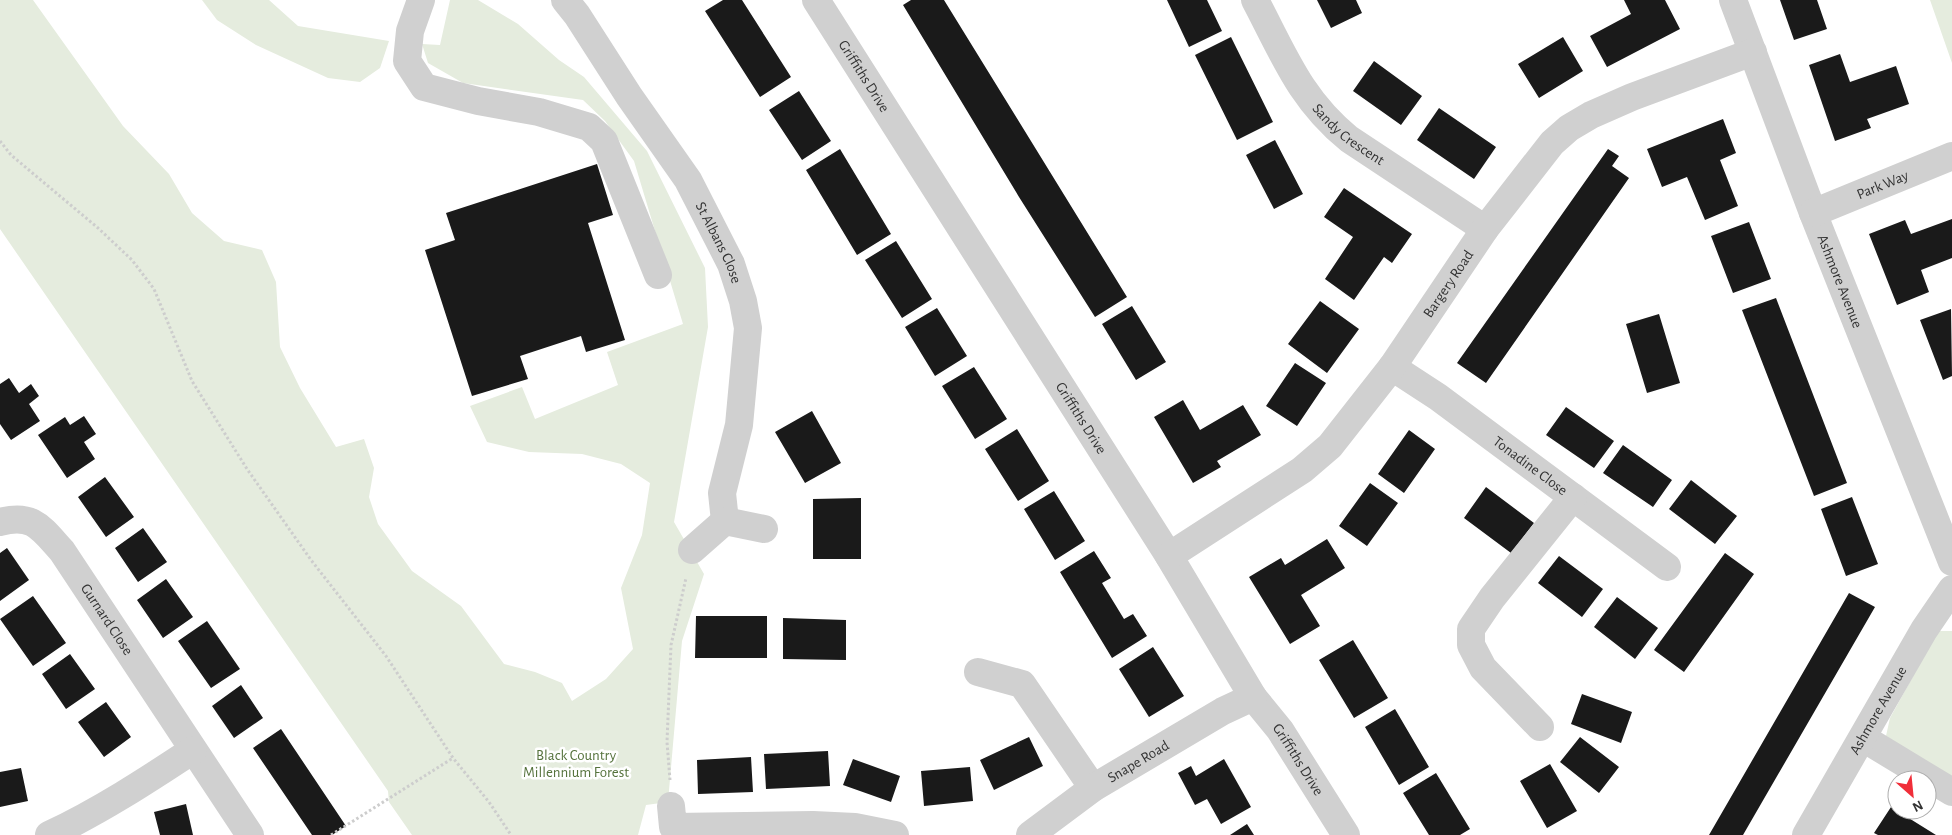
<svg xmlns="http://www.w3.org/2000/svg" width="1952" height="835" viewBox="0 0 1952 835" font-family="'Alegreya Sans',sans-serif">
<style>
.green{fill:#e5ecde}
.building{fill:#1a1a1a}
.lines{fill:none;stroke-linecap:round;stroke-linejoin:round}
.path{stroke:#cdcdcd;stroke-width:3;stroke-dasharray:2.5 2.5;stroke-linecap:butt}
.minor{stroke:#d0d0d0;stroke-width:28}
.labels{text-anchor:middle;stroke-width:5;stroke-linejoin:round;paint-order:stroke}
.street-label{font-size:15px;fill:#333;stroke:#fff}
.park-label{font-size:15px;fill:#55723c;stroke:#fff}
</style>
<rect width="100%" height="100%" fill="#fff"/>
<path class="green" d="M 0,0 L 33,0 L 123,126 L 169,174 L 192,213 L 224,241 L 262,250 L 276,282 L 280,347 L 300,388 L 336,447 L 364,439 L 374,468 L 369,497 L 378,524 L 412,571 L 461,606 L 504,664 L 535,672 L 562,683 L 572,701 L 606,679 L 633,649 L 621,588 L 642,535 L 650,483 L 621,464 L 582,454 L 529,452 L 487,442 L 470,406 L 522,387 L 535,419 L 618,385 L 607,352 L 683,324 L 634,161 L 605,121 L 583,100 L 463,83 L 428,63 L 422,44 L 440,45 L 450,0 L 478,0 L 518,24 L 559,60 L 584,77 L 647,151 L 705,268 L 708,327 L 674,522 L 704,574 L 682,641 L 668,802 L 646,805 L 638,835 L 412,835 L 389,802 L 388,791 L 0,229 Z
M 202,0 L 269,0 L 298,26 L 389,41 L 380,68 L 360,82 L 328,78 L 256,45 L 217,20 Z
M 1930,0 L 1952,0 L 1952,63 Z
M 1938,631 L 1952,631 L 1952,779 L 1886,736 L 1890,718 Z"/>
<path class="building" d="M 723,0 L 742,0 L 791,77 L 760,97 L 705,11 Z
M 911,0 L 944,0 L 1127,297 L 1095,317 L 1019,197 L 903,5 Z
M 1167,0 L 1207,0 L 1222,31 L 1189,47 Z
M 1317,0 L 1356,0 L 1362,13 L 1331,28 Z
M 1624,0 L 1665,0 L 1680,29 L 1607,67 L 1590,36 L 1631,14 Z
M 1780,0 L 1817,0 L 1827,29 L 1794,40 Z
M 1231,37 L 1273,122 L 1237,140 L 1195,55 Z
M 1563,37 L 1583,71 L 1539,98 L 1518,64 Z
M 1840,54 L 1850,82 L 1896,66 L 1909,104 L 1867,119 L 1871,128 L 1835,141 L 1809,65 Z
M 1374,61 L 1422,96 L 1401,125 L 1353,91 Z
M 799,91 L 831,141 L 802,160 L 769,110 Z
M 1439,108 L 1496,147 L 1474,179 L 1417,140 Z
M 1723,119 L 1736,153 L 1720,160 L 1738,206 L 1705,220 L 1687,177 L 1662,187 L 1647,149 Z
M 1275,140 L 1303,194 L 1274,209 L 1246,155 Z
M 840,149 L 891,234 L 857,255 L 806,170 Z
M 1608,149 L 1619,156 L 1612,166 L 1629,178 L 1486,383 L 1457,363 Z
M 597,164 L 613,215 L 588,223 L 625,340 L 586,352 L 581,336 L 520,356 L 528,379 L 472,396 L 425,250 L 455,240 L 446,213 Z
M 1344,188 L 1412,234 L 1392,263 L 1384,257 L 1354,300 L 1325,279 L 1353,237 L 1324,217 Z
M 1952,219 L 1952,258 L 1921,270 L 1929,292 L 1897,305 L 1869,234 L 1905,220 L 1911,234 Z
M 1749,222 L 1771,279 L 1733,293 L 1711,236 Z
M 896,241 L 932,299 L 902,318 L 865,260 Z
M 1776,298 L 1847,483 L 1814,496 L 1742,310 Z
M 1320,301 L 1359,329 L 1327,373 L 1288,344 Z
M 1132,306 L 1166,362 L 1136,380 L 1102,324 Z
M 937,308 L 967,356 L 935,376 L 905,327 Z
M 1951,309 L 1952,376 L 1943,380 L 1920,320 Z
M 1659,314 L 1680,383 L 1647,393 L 1626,324 Z
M 1295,363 L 1326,383 L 1297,426 L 1266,406 Z
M 974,367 L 1007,419 L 975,439 L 942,386 Z
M 9,378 L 19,393 L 31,384 L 39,396 L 29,404 L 40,421 L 11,440 L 0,424 L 0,384 Z
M 1183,400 L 1200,430 L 1243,405 L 1261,435 L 1217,461 L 1221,467 L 1193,483 L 1154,417 Z
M 1566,407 L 1614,441 L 1594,468 L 1546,435 Z
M 812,411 L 841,463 L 805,483 L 775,432 Z
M 84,416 L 96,434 L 84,442 L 95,459 L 67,478 L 38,435 L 65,417 L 70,425 Z
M 1017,429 L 1049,481 L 1018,501 L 985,449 Z
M 1409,430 L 1435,449 L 1404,493 L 1378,474 Z
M 1623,445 L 1672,480 L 1653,507 L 1603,473 Z
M 105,477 L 134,517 L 106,537 L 78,497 Z
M 1691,480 L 1737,516 L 1715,544 L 1669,509 Z
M 1370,483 L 1398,503 L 1367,546 L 1339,526 Z
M 1486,487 L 1534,523 L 1511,553 L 1464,518 Z
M 1054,491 L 1085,541 L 1055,560 L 1024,509 Z
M 1852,497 L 1878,564 L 1846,576 L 1821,509 Z
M 861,498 L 861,559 L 813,559 L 813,499 Z
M 143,528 L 167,562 L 138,582 L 115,548 Z
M 1327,539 L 1345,568 L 1301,595 L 1320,626 L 1290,644 L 1249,577 L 1281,558 L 1285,565 Z
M 7,548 L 29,580 L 0,601 L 0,553 Z
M 1094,551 L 1111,578 L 1102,583 L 1124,619 L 1133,614 L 1147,636 L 1112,658 L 1060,572 Z
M 1725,553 L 1754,574 L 1684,672 L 1654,650 Z
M 1559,556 L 1603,589 L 1582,617 L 1538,583 Z
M 166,579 L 193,617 L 163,638 L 137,600 Z
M 1849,593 L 1875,607 L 1743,835 L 1709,835 Z
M 33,596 L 66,643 L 33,666 L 0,619 Z
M 1617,597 L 1658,628 L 1635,659 L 1594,627 Z
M 696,616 L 767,616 L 767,658 L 695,658 Z
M 783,618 L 846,620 L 846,660 L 783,659 Z
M 207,621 L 240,669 L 211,688 L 178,641 Z
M 1353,640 L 1388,698 L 1354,718 L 1319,660 Z
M 1153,647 L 1184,696 L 1149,717 L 1119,669 Z
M 70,654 L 95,689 L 66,709 L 42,674 Z
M 241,685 L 263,718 L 234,738 L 212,706 Z
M 1582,694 L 1632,712 L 1621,743 L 1571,724 Z
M 106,702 L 131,737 L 104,757 L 78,722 Z
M 1395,709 L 1429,767 L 1399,785 L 1365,727 Z
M 281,729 L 346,826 L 332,835 L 312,835 L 253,748 Z
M 1029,737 L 1043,766 L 994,790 L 980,760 Z
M 1580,737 L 1619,767 L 1599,793 L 1560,762 Z
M 828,751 L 830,786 L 766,789 L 764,754 Z
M 751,757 L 753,792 L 698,794 L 697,760 Z
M 853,759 L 900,776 L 891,802 L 843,785 Z
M 1224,759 L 1251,807 L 1221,824 L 1207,799 L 1195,805 L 1178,773 L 1191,766 L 1196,776 Z
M 1550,764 L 1577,811 L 1547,828 L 1520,781 Z
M 970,767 L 973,801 L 924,806 L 921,771 Z
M 21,768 L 28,801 L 0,807 L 0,772 Z
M 1436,773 L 1470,829 L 1460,835 L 1429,835 L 1403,793 Z
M 186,804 L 193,835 L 160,835 L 154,812 Z
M 1891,807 L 1936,835 L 1878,835 L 1874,833 Z
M 1247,824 L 1254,835 L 1230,835 Z"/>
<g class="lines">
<path class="path" d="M 0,141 L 11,155 L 98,228 L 132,260 L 154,289 L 192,381 L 247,469 L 311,560 L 386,656 L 453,758 L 489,802 L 511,835
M 670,780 L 667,742 L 671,645 L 686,578
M 331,835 L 453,758"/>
<g class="minor">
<path d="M 421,0 L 410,31 L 407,61 L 424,87 L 478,101 L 539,112 L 589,127 L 604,141 L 658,275"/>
<path id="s1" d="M 565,0 L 577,15 L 629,96 L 688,180 L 731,264 L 743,301 L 748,328 L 739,425 L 722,493 L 725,521"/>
<path id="s2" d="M 816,0 L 1169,556 L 1253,697 L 1280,730 L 1346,835"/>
<path id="s3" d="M 1255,0 C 1284,55 1300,99 1349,139 L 1485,229"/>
<path id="s4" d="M 1733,0 L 1813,213 L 1952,562"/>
<path id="s5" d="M 1813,213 L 1952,156"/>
<path id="s6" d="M 1392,367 L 1438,397 L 1667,567"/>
<path id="s7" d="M 0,522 C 33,513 41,528 62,551 L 250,835"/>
<path d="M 692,550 L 725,521 L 764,529"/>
<path id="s8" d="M 1169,556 L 1302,470 L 1330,446 L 1392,367 L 1485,229 L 1552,143 L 1569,128 L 1591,115 L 1632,97 L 1753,52"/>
<path d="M 978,672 L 1022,684 L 1093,788"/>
<path d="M 1540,727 L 1483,668 L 1471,645 L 1471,629 L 1492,598 L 1573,497"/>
<path d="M 1863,738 L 1952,792"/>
<path d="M 671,806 L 673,827 L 813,825 L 855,827 L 895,835"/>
<path d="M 49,835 C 100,811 146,781 193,750"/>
<path id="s9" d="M 1030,835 L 1093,788 L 1223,711 L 1253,697"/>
<path id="s10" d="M 1806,835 L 1924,630 L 1952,589"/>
</g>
</g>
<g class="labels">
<g class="street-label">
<text dy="5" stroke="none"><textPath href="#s2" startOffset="90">Griffiths Drive</textPath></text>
<text dy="5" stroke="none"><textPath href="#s3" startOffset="166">Sandy Crescent</textPath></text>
<text dy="5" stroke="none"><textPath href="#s5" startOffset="75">Park Way</textPath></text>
<text dy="5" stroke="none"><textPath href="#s1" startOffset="288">St Albans Close</textPath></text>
<text dy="5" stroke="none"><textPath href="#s4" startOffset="301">Ashmore Avenue</textPath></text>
<text dy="5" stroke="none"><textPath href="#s8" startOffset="396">Bargery Road</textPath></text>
<text dy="5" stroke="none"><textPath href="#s2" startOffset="495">Griffiths Drive</textPath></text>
<text dy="5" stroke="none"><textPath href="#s6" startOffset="170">Tonadine Close</textPath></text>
<text dy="5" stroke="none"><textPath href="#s7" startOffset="156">Gurnard Close</textPath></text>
<text dy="5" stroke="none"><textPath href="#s10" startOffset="144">Ashmore Avenue</textPath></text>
<text dy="5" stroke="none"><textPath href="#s2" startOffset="900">Griffiths Drive</textPath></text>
<text dy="5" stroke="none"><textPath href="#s9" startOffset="131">Snape Road</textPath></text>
</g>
<g class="park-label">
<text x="576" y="760">Black Country<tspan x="576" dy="17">Millennium Forest</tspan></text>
</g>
</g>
<g transform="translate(1912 795) rotate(153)"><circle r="24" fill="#ffffff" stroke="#adadad"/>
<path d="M0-4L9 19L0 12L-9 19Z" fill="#f02e39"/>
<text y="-8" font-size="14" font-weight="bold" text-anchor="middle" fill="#333333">N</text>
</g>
</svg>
